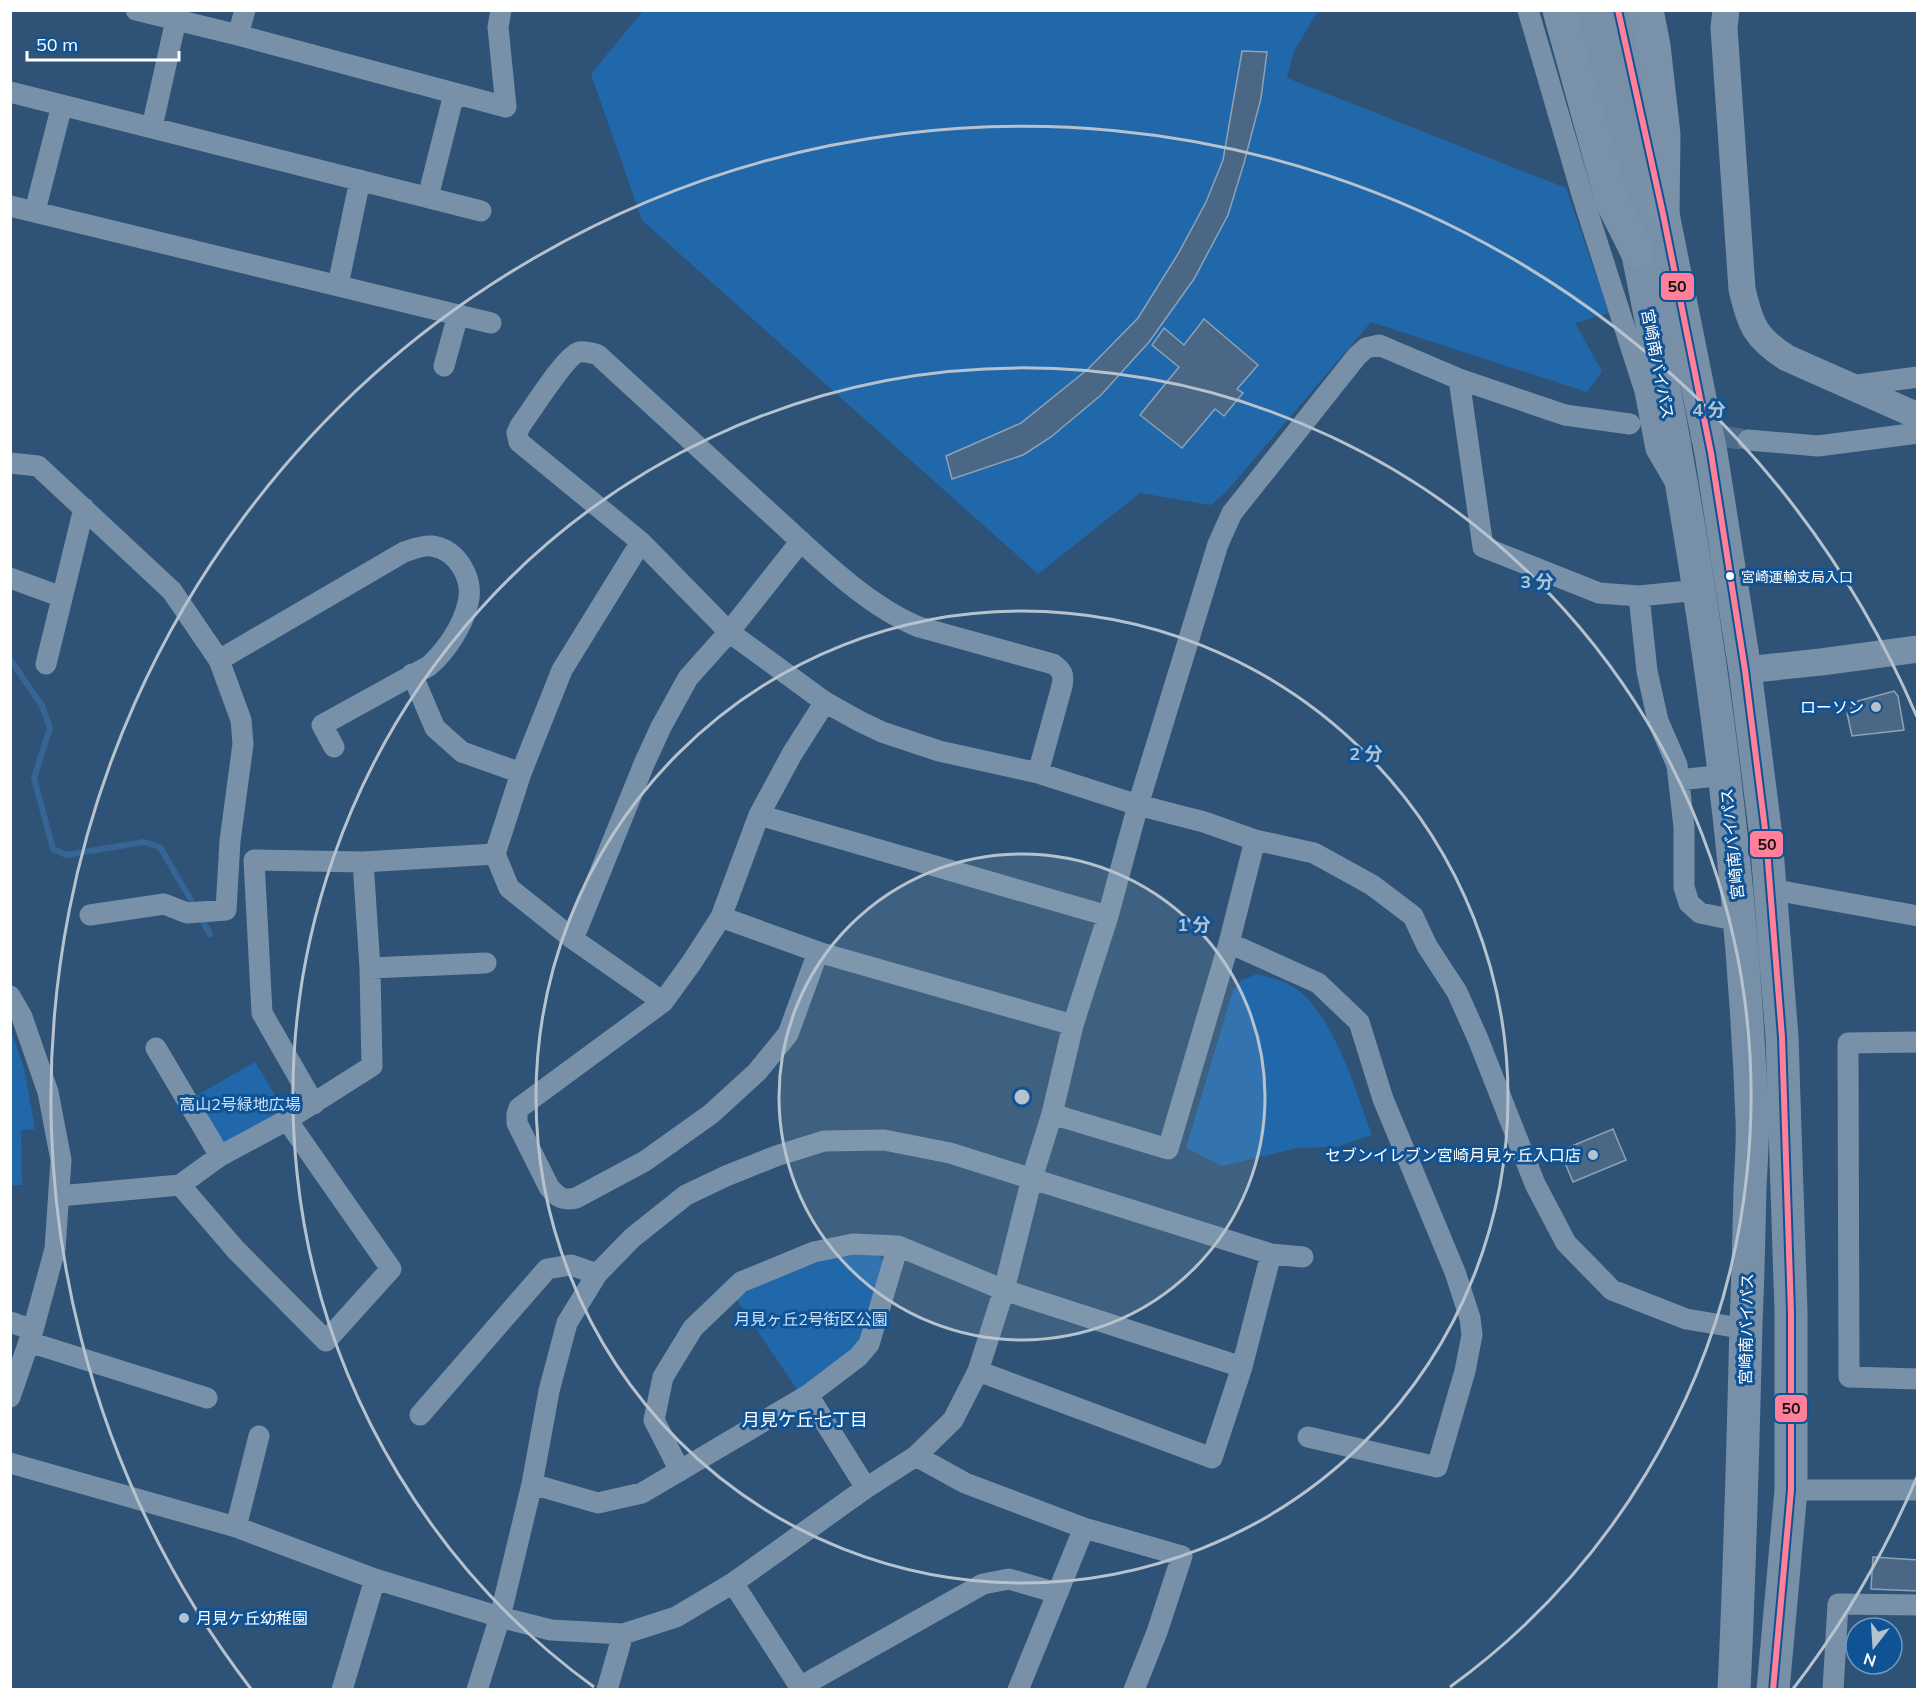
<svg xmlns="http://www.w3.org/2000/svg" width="1928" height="1700" viewBox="0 0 1928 1700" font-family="Mulish,'Noto Sans JP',sans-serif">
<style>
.green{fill:#2168ab}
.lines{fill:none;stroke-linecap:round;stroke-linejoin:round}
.stream{stroke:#356595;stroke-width:6}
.building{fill:#4a6885;stroke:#8ca2b7;stroke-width:1.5}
.minor-tunnel{stroke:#4d6d8b;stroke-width:21;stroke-dasharray:21 10;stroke-linecap:butt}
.minor{stroke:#7891a9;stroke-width:21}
.tertiary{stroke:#7891a9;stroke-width:27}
.trunk{stroke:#7790a8;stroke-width:33}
.motorway{stroke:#7991a9;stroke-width:33}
.bus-1-casing{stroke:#105395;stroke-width:10}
.bus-1{stroke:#ff8098;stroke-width:6}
.ring{fill:none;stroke:#b6c3cf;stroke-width:3}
.bus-dot{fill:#fff;stroke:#105395;stroke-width:2}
.poi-dot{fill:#b6c3cf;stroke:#105395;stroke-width:2}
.labels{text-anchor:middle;stroke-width:6;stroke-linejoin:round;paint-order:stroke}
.bus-label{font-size:14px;fill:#fff;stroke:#105395;text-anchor:start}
.street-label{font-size:16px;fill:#fff;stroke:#105395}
.poi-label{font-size:16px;fill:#fff;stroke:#105395;text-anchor:end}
.park-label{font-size:16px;fill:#c7e3fe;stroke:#105395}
.neighbourhood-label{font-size:18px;fill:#fff;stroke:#105395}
.centre{fill:#b6c3cf;stroke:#105395;stroke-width:3}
.ring-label{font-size:18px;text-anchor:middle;font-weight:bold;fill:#b6c3cf;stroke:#105395;stroke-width:6;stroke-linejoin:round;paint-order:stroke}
.line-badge{stroke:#105395;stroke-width:2}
.pale-badge-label{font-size:16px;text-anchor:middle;font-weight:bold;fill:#111}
</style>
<rect width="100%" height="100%" fill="#2e5377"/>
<path class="green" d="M 643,11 L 1318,11 L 1294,51 L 1287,78 L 1566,188 L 1609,313 L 1575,323 L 1602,371 L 1587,392 L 1371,322 L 1226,492 L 1211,505 L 1140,493 L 1038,574 L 642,220 L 591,74 Z
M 1257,974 C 1266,977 1276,978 1284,982 C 1331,1002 1355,1090 1372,1135 L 1335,1147 L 1297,1148 L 1222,1166 L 1186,1148 L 1233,990 L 1242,980 Z
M 11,1031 L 24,1068 L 35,1129 L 21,1130 L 22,1185 L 11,1185 Z
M 255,1062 L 284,1110 L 226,1144 L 216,1139 L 192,1098 Z
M 861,1254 L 878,1254 L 885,1264 L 862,1339 L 849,1355 L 798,1391 L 736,1299 L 765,1281 L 834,1257 Z"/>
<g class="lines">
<path class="stream" d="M 10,659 L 42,706 L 50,728 L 34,778 L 53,849 L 66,855 L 144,842 L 160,847 L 195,907
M 200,916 L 210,934"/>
</g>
<path class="building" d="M 1242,51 L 1267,52 L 1261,98 L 1244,163 L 1228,215 L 1194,279 L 1149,342 L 1101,395 L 1051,437 L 1023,455 L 952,479 L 946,456 L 1021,423 L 1088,369 L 1138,318 L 1178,254 L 1206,202 L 1223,160 Z
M 1204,319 L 1258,365 L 1237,389 L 1243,393 L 1224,416 L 1215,409 L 1182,448 L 1140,415 L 1179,367 L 1152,345 L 1164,328 L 1184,345 Z
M 1894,691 L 1898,696 L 1904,730 L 1852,736 L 1847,713 L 1858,701 Z
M 1613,1129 L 1626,1160 L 1573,1182 L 1560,1151 Z
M 1873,1557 L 1918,1560 L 1918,1591 L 1871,1589 Z"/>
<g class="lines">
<path class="minor-tunnel" d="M 1660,428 L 1748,440"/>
<path class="minor" d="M 136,10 L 238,35 L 506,107 L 498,27 L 501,10
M 1528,10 L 1583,198 L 1645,391 L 1656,449 L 1674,480
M 238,35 L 245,10
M 10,92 L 481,211
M 152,127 L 176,20
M 428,197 L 454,94
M 10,206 L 491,323
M 35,211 L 62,105
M 338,285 L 360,180
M 444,366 L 458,315
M 1459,379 L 1483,547 L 1599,593 L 1639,596 L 1699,590
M 1850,386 L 1918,377
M 1748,440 L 1818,446 L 1918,433
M 10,463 L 38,466 L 172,591 L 219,660 L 241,720 L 243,744 L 230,841 L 226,910 L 187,913 L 164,904 L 90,915
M 641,542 L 562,670 L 521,773 L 495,854 L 509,888 L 573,939 L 663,1002
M 10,578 L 62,597
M 1639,596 L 1647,671 L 1658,721 L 1677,765 L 1684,827 L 1684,887 L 1689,903 L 1700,913 L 1739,921
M 219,660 L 404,552 C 413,549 423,545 432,546 C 458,550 474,579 468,603 C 463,626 446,651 429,666 L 322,725 L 334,747
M 46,664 L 84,508
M 412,674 L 435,728 L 462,752 L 521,773
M 1038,773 L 1062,686 C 1064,675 1063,671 1053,664 L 919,627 C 865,605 813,552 770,513 C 713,460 655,408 598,355 C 592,353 586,351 579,352 C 565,356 531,412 520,426 L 517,433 L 519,442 L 641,542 L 729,632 L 825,702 L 859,721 L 882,732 L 939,751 L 1038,773 L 1138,805 L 1204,822 L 1255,840 L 1314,853 L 1372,885 L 1413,916 L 1427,946 L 1457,992 L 1478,1039 L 1535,1184 L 1566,1243 L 1612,1290 L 1686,1319 L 1746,1329
M 1679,780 L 1724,775
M 759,815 L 1108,916
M 1770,889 L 1918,916
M 721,917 L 818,952 L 1073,1025
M 573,939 L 644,764 L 661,727 L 688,678 L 729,632 L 801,541
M 1229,943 L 1318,983 L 1359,1022 L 1383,1099 L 1455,1272 L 1470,1318 L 1472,1335 L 1465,1371 L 1437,1467 L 1308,1437
M 818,952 L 788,1034 L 757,1072 L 711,1114 L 645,1161 L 576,1198 C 563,1201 558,1198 549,1187 L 517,1123 L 517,1114 L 519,1108 L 663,1002 L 692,962 L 721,917 L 759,815 L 792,754 L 825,702
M 370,968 L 486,963
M 10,996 L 22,1017 L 48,1092 L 61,1160 L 55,1249 L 33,1330 L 10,1397
M 1918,1042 L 1848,1043 L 1849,1377 L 1918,1379
M 156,1048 L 220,1156
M 314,1104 L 262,1013 L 254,860 L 363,862 L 495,854
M 1052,1114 L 1168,1149 L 1229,943 L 1255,840
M 180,1185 L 236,1250 L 326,1341 L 391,1269 L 287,1120
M 59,1196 L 180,1185 L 220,1156 L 287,1120 L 372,1066 L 370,968 L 363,862
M 10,1322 L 33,1330
M 29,1342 L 207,1398
M 978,1371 L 1212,1458 L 1242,1367 L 1271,1254
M 808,1395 L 858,1357 L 869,1344 L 898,1246
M 420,1415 L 547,1269 L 571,1265 L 597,1274
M 916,1456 L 965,1483 L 1084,1528 L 1182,1556 L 1157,1632 L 1134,1690
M 10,1463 L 236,1527 L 375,1579 L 500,1617 L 551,1630 L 623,1634 L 676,1617 L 733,1583 L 866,1488 L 916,1456 L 953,1420 L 978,1371 L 1004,1290 L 1032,1178 L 1052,1114 L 1073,1025 L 1108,916 L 1138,805 L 1218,544 L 1232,513 L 1357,356 L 1366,348 L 1379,345 L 1459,379 L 1565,415 L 1630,424
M 680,1471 L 654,1420 L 663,1377 L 693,1328 L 741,1282 L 814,1252 L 853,1244 L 898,1246 L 1004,1290 L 1242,1367
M 532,1484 L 598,1503 L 642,1493 L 808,1395 L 866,1488
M 1791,1490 L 1918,1490
M 236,1527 L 259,1436
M 733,1583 L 800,1687 L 983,1584 L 1009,1579 L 1057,1593
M 342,1690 L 375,1579
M 477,1690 L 500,1617 L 532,1484 L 549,1391 L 567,1323 L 597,1274 L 632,1238 L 686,1195 L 726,1176 L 776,1156 L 824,1141 L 884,1140 L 950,1153 L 1271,1254 L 1303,1257
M 607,1690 L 623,1634
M 1018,1690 L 1084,1528
M 1833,1690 L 1838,1604 L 1918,1605"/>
<path class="tertiary" d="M 1726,10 L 1724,28 L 1742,289 C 1750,324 1755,338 1787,358 L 1918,416
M 1745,670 L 1821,662 L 1918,649"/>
<path class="trunk" d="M 1585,10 C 1668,375 1738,745 1752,1120 C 1753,1142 1751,1165 1750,1188 C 1749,1233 1748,1278 1746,1324 C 1743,1446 1740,1568 1734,1690
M 1618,10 L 1663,214 L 1711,453 L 1745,670 L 1766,837 L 1782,1037 L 1791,1312 L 1791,1490 L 1773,1690"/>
<path class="motorway" d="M 1559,10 L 1612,202 L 1637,252
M 1647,10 L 1654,46 L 1664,134 L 1663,214"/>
<g class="bus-1-casing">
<path id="bus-1" d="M 1618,10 L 1663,214 L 1711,453 L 1745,670 L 1766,837 L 1782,1037 L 1791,1312 L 1791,1490 L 1773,1690"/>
</g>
<use href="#bus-1" class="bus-1"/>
</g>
<circle cx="1022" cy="1097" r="243" fill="#b6c3cf" fill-opacity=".12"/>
<g class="ring">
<circle cx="1022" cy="1097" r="243"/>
<circle cx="1022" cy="1097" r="486"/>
<path d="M594 1687A729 729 0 1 1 1450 1687"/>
<path d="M1917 1477A972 972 0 0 1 1793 1689M251 1689A972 972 0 1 1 1917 717"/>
</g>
<circle class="bus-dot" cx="1730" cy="576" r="5"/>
<g class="poi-dot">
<circle cx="1876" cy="707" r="6"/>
<circle cx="1593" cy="1155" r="6"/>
<circle cx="184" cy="1618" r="6"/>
</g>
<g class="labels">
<g class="bus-label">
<text x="1741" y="582">宮崎運輸支局入口</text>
</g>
<g class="street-label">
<text transform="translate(1658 364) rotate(79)" y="6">宮崎南バイパス</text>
<text transform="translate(1732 844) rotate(-96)" y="6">宮崎南バイパス</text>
<text transform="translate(1746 1329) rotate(-89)" y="6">宮崎南バイパス</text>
</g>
<g class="poi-label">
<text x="1864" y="713">ローソン</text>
<text x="1581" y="1161">セブンイレブン宮崎月見ヶ丘入口店</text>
<text x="196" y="1624" text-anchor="start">月見ケ丘幼稚園</text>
</g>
<g class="park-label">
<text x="240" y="1110">高山2号緑地広場</text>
<text x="811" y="1325">月見ヶ丘2号街区公園</text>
</g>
<g class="neighbourhood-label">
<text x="805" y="1426">月見ケ丘七丁目</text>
</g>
</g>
<circle cx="1022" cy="1097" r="9" class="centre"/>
<g class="ring-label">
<text x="1709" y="416">4 分</text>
<text x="1537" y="588">3 分</text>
<text x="1366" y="760">2 分</text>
<text x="1194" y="931">1 分</text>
</g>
<g class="line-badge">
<rect x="1660" y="272" width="35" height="29" rx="6" fill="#ff8098"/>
<rect x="1749" y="830" width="35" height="28" rx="6" fill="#ff8098"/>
<rect x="1774" y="1394" width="34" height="29" rx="6" fill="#ff8098"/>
</g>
<g class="pale-badge-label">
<text x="1677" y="292">50</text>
<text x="1767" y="850">50</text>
<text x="1791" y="1414">50</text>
</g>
<rect width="1928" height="1700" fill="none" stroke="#ffffff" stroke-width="24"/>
<g transform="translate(1874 1646) rotate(197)"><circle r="28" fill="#105395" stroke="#7098bf" stroke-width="1.5"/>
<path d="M0-4.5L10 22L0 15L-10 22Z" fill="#b6c3cf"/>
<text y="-9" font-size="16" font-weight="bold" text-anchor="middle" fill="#ffffff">N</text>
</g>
<path d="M27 51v9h152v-9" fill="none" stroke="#ffffff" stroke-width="3"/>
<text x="36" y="51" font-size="18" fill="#ffffff" stroke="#105395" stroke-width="4.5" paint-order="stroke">50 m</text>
</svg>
